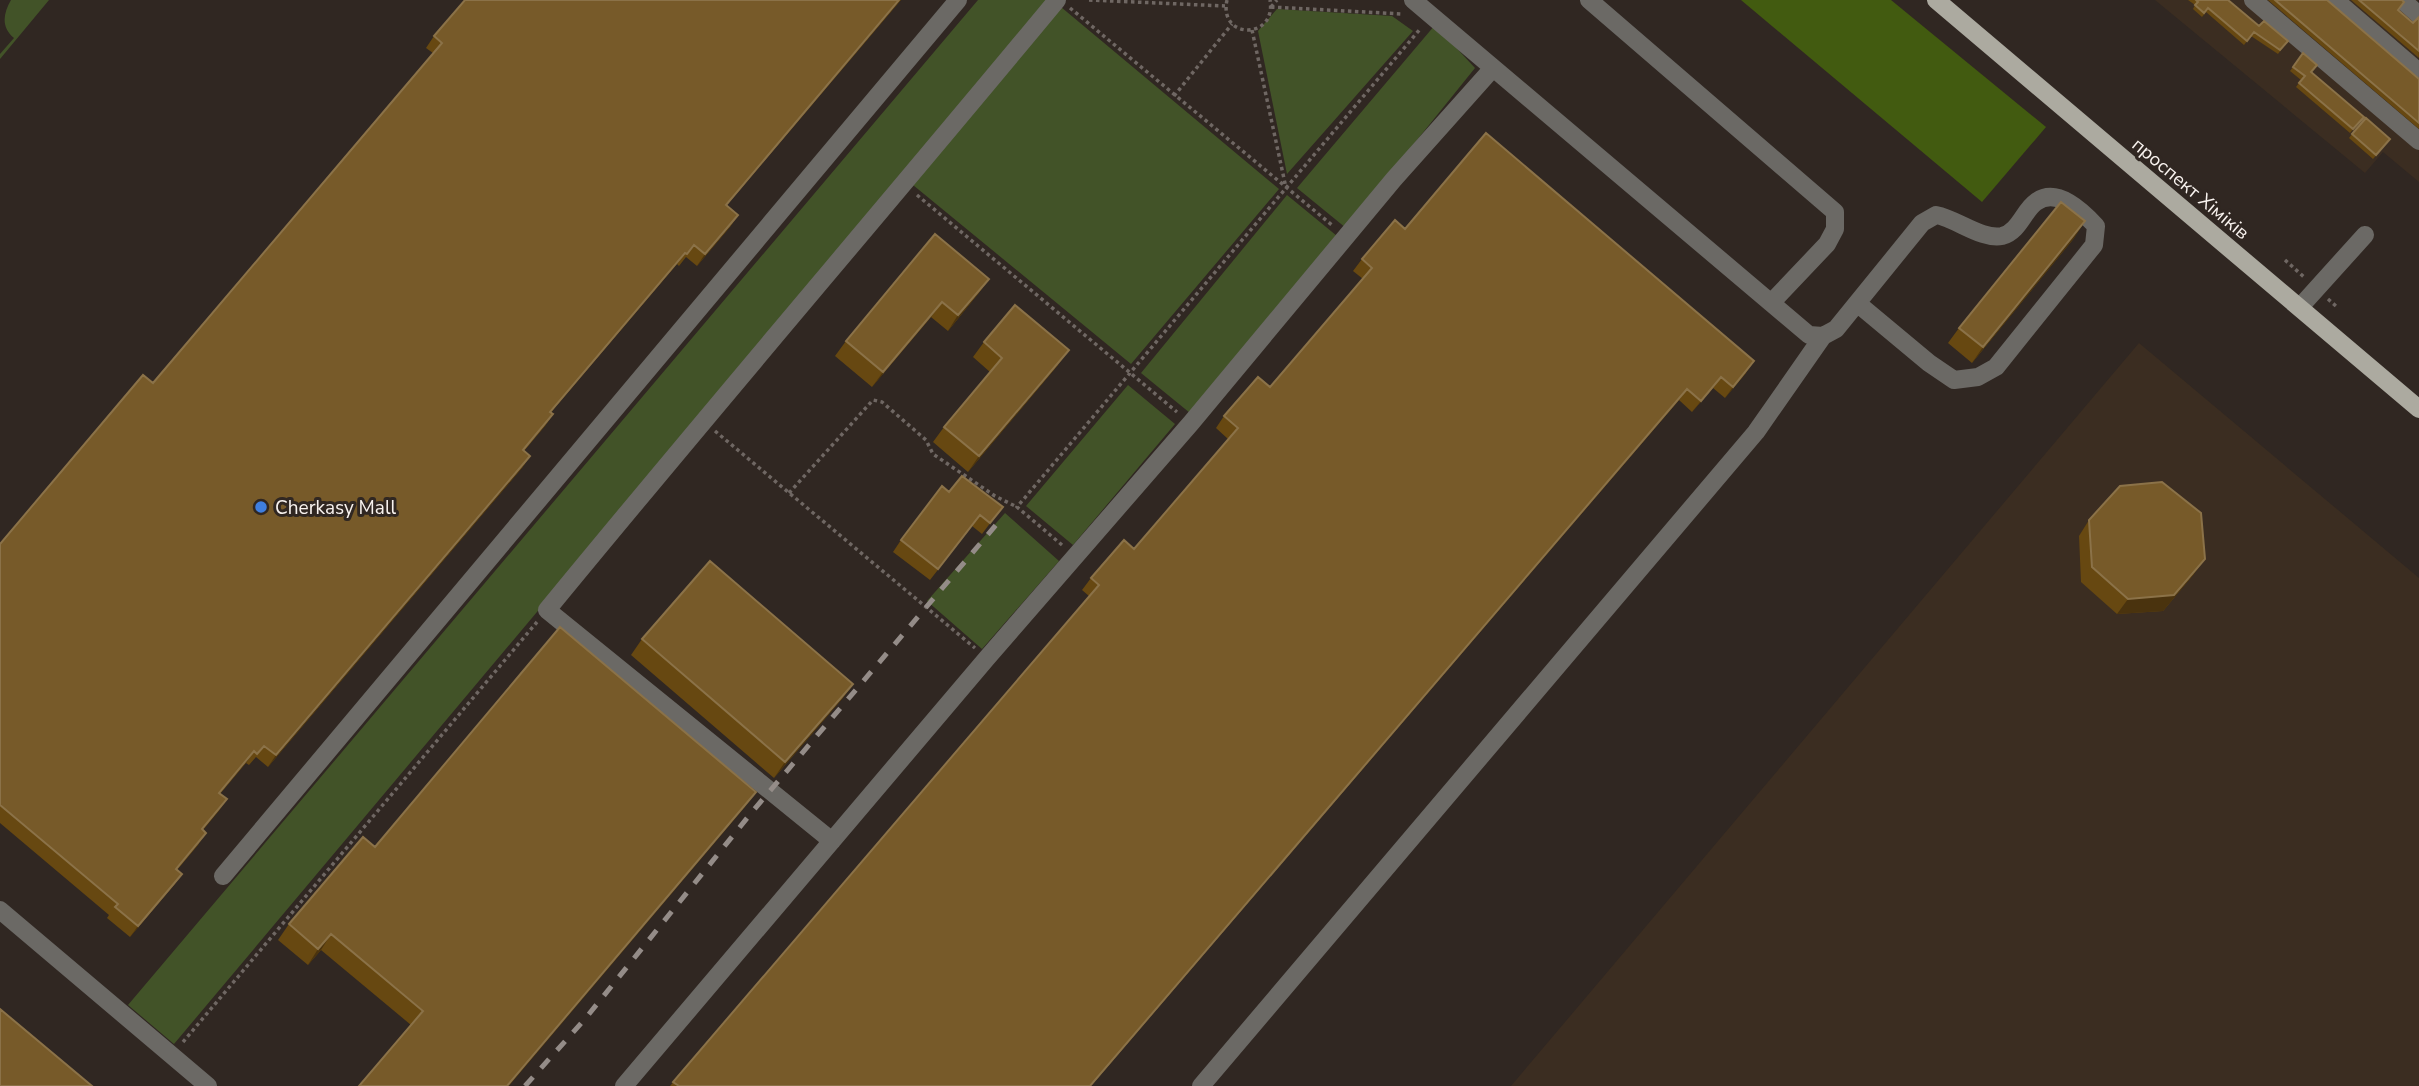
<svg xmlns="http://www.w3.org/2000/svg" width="2419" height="1086" viewBox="0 0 2419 1086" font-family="'Nunito Sans',sans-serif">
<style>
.industrial{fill:#3b2d21}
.green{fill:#425328}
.forest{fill:#425b10}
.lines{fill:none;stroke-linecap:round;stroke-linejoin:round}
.path{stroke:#6f6763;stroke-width:3.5;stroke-dasharray:3.5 3.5;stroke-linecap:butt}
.minor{stroke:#6b6965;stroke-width:18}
.major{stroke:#acaaa0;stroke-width:18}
.rail{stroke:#948c88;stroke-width:5;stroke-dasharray:12 12;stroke-linecap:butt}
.wall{fill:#674811}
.shaded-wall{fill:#4a330e}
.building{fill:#775a29;stroke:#8b7248;stroke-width:2}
.shop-dot{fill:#3f7fe0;stroke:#302722;stroke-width:2.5}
.labels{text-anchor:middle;stroke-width:6;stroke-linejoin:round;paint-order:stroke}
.street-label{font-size:19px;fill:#f9f3ef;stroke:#302722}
.poi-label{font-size:19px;fill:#f9f3ef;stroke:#302722;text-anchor:start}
</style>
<rect width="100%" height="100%" fill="#302722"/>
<path class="industrial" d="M 2155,0 L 2418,0 L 2419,182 L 2383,152 L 2365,173 Z
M 2139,343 L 2419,578 L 2419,1086 L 1511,1086 Z"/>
<path class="green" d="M 11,0 L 49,0 L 0,59 L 0,54 L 14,38 C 1,27 3,14 11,0 Z
M 978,0 L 1051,0 L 174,1044 L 128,1005 Z
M 1061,7 L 1279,189 L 1131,364 L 913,185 Z
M 1277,9 L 1392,16 L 1413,31 L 1287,174 L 1258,31 Z
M 1435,25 L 1475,68 L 1346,228 L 1297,188 Z
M 1287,195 L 1337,236 L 1190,413 L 1141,373 Z
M 1128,385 L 1175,424 L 1073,545 L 1026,506 Z
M 1005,513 L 1059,561 L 982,649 L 927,601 Z"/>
<path class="forest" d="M 1741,0 L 1891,0 L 2046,127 L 1982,202 Z"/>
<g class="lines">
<path class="path" d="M 1089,0 L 1225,6
M 1227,0 C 1218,40 1277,40 1270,0
M 1271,7 L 1402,14
M 1271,7 L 1277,0
M 1070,8 L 1333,226
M 1252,30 L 1286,188
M 1174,96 L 1232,24
M 917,195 L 1177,412
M 2285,260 L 2304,277
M 2328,299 L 2337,307
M 715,431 L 975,648
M 789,493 L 873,400 L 882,402 L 926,440 L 933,454 L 995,496 L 1017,507
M 1062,545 L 1017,507 L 1421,28
M 183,1042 L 537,622"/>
<path class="minor" d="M 1413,0 L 1809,335 L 1823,336 L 1836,329 L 1922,223 L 1936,215 C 1957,219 1982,240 2002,236 C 2019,232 2024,210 2036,202 C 2057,186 2083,212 2096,226 L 2094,245 L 1996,367 L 1978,377 L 1954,380 L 1929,363 L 1857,303
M 1589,0 L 1835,212 L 1835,229 L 1827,244 L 1771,303
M 2253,0 L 2419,141
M 2335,0 L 2419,72
M 2402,0 L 2419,15
M 2300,307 L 2365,235
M 832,841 L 547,610 C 715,405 888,204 1057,0
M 223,876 L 958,0
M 0,910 L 208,1086
M 624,1086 L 987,658 L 1191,423 L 1394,179 L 1493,68
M 1201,1086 L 1756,432 L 1823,336"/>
<path class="major" d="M 1936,0 L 2419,409"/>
<path class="rail" d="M 525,1086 L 585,1019 L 752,812 L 996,525"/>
</g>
<path class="wall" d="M 465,0 L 901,0 L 727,205 L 738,215 L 730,227 L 697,266 L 686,257 L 679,266 L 677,264 L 551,412 L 553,414 L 545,426 L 524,451 L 530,456 L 522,468 L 268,767 L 256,757 L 249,765 L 246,763 L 220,794 L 227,799 L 203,830 L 198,845 L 177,870 L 182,874 L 174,885 L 130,937 L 107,918 L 109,915 L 0,823 L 0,544 L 153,383 L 433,53 L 426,48 L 434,36 Z
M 2188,0 L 2228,0 L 2259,26 L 2288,41 L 2278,54 L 2251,36 L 2244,45 L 2206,12 L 2202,17 L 2193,9 L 2195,5 Z
M 2268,0 L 2327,0 L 2419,79 L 2419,129 Z
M 2351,0 L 2402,0 L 2398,10 L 2413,23 L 2419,17 L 2419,58 Z
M 2303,53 L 2312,72 L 2361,120 L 2350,133 L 2296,87 L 2301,80 L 2290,71 Z
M 2352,134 L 2387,143 L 2373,159 L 2349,138 Z
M 1405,229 L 1746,373 L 1725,398 L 1713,388 L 1692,412 L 1679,400 L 1091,1086 L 670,1086 L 1089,596 L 1082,590 L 1091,578 L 1134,549 L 1228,439 L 1216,428 L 1224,416 L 1270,387 L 1363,279 L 1353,271 L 1362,259 Z
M 2075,237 L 1972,363 L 1948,343 L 1959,328 Z
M 989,279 L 978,294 L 948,331 L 931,317 L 872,387 L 835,356 L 846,341 Z
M 984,342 L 1058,365 L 968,472 L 933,442 L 944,427 L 990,372 L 973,357 Z
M 949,492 L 994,518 L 982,534 L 972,526 L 930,580 L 893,552 L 901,540 Z
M 2089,520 L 2194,574 L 2163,611 L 2117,614 L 2081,582 L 2079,536 Z
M 642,639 L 853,684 L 842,699 L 774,778 L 631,655 Z
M 745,807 L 411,1025 L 321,950 L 308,965 L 278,940 L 289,924 L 375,847 Z"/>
<path class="shaded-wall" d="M 899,0 L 901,0 L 717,216 L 726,205 Z
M 738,215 L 730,227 L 697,266 L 705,254 Z
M 2085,221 L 2075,237 L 1972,363 L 1983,347 Z
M 685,253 L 677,264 L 542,423 L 550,412 Z
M 989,279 L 978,294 L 948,331 L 958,315 Z
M 942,302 L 931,317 L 872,387 L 883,372 Z
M 1069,350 L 1058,365 L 968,472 L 979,456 Z
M 1754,361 L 1746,373 L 1725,398 L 1733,387 Z
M 1721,377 L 1713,388 L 1692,412 L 1701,401 Z
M 1687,389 L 1679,400 L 1091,1086 L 1090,1086 Z
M 553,414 L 545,426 L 514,461 L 523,450 Z
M 530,456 L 522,468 L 268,767 L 276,755 Z
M 2205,559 L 2194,574 L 2163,611 L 2117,614 L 2128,599 Z
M 853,684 L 842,699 L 774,778 L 785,762 Z
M 254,751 L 246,763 L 211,804 L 219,793 Z
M 756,792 L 745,807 L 509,1086 L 507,1086 Z
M 227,799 L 219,811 L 194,841 L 202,829 Z
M 206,833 L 198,845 L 167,880 L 176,869 Z
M 182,874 L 174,885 L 130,937 L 138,926 Z
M 331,934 L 321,950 L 308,965 L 318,949 Z"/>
<path class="building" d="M 465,0 L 899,0 L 726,205 L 738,215 L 705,254 L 694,245 L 687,254 L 685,253 L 550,412 L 553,414 L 523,450 L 530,456 L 276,755 L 264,746 L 257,754 L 254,751 L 219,793 L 227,799 L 202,829 L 206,833 L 176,869 L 182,874 L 138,926 L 115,907 L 118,904 L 0,805 L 0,544 L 143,375 L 153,383 L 442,43 L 434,36 Z
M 2196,0 L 2228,0 L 2259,26 L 2264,21 L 2288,41 L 2280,50 L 2254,32 L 2247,41 L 2208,8 L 2204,13 L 2195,5 L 2198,2 Z
M 2275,0 L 2327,0 L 2419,79 L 2419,123 Z
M 2359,0 L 2402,0 L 2404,2 L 2398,10 L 2413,23 L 2419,17 L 2419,51 Z
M 2303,53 L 2317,65 L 2311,72 L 2364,117 L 2353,129 L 2299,83 L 2305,76 L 2293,67 Z
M 2366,118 L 2390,139 L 2376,155 L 2352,134 Z
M 1486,133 L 1754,361 L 1733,387 L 1721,377 L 1701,401 L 1687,389 L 1090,1086 L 679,1086 L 673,1082 L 1099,585 L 1091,578 L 1124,540 L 1134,549 L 1238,428 L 1224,416 L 1258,377 L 1270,387 L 1372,268 L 1362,259 L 1395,220 L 1405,229 Z
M 2061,202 L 2085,221 L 1983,347 L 1959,328 Z
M 935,234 L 989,279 L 958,315 L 942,302 L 883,372 L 846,341 Z
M 1015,305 L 1069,350 L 979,456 L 944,427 L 1002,358 L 984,342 Z
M 962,476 L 1003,507 L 990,523 L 980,515 L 938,569 L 901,540 L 942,486 L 949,492 Z
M 2162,482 L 2201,513 L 2205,559 L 2174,595 L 2128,599 L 2092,567 L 2089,520 L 2120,486 Z
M 710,561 L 853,684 L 785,762 L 642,639 Z
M 560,627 L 756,792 L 507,1086 L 359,1086 L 423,1011 L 331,934 L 318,949 L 289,924 L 363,837 L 375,847 Z
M 0,1009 L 92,1086 L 0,1086 Z"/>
<circle class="shop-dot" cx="261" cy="507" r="7"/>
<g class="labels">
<g class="street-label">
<text transform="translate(2191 188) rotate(40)" y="7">проспект Хіміків</text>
</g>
<g class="poi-label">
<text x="275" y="514">Cherkasy Mall</text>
</g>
</g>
</svg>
